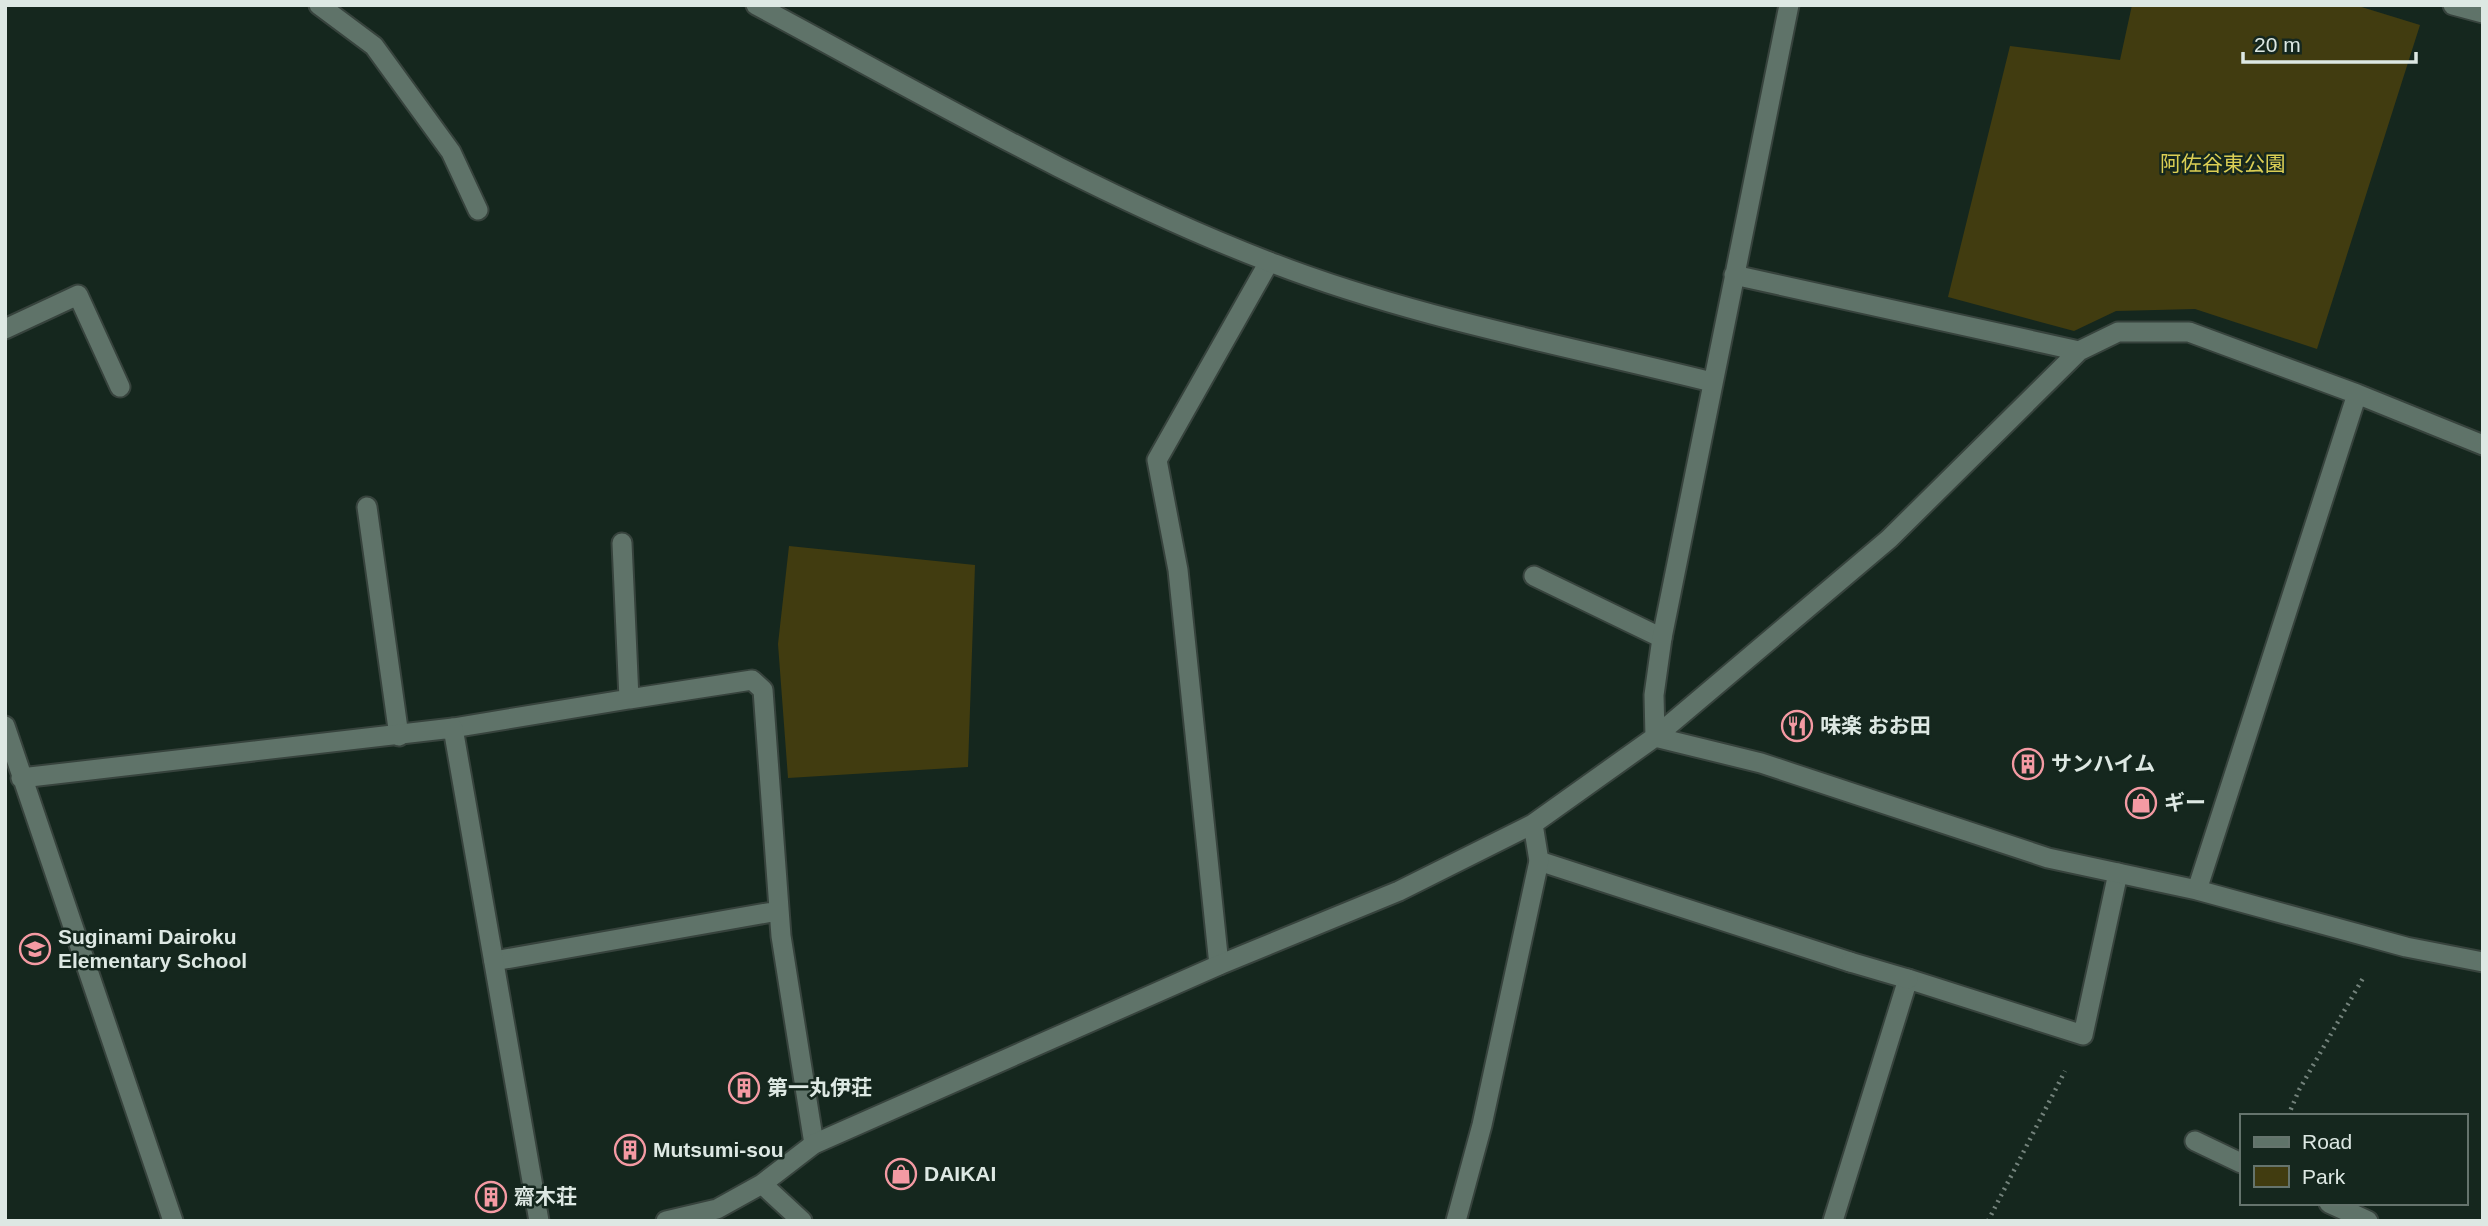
<svg xmlns="http://www.w3.org/2000/svg" width="2488" height="1226" viewBox="0 0 2488 1226" font-family="Arial,'Noto Sans JP',sans-serif">
<style>
.green{fill:#413c10}
.lines{fill:none;stroke-linecap:round;stroke-linejoin:round}
.service-casing{stroke:#37433d;stroke-width:23}
.minor-casing{stroke:#37433d;stroke-width:23}
.path{stroke:#74837c;stroke-width:4.5;stroke-dasharray:2 5;stroke-linecap:butt}
.service{stroke:#5f7369;stroke-width:19}
.minor{stroke:#5f7369;stroke-width:19}
.labels{text-anchor:middle;stroke-width:5;stroke-linejoin:round;paint-order:stroke}
.park-label{font-size:21px;fill:#dace54;stroke:#15271e}
.poi-label{font-size:21px;font-weight:bold;fill:#dde8e3;stroke:#15271e;text-anchor:start}
</style>
<rect width="100%" height="100%" fill="#15271e"/>
<path class="green" d="M 2132,5 L 2355,5 L 2420,25 L 2317,349 L 2195,309 L 2116,311 L 2074,331 L 1948,297 L 2010,46 L 2120,60 Z
M 789,546 L 975,565 L 968,767 L 788,778 L 778,644 Z"/>
<g class="lines">
<g class="service-casing">
<path id="service" d="M 319,5 L 374,46 L 451,152 L 478,210
M 5,329 L 78,295 L 120,387
M 367,507 L 399,736
M 1534,576 L 1662,638
M 629,699 L 752,680 L 763,690 L 781,936 L 814,1144
M 453,728 L 629,699 L 622,543
M 1539,861 L 1850,962
M 494,961 L 778,911
M 1219,965 L 1178,570 L 1157,460 L 1269,262
M 2195,1141 L 2241,1163
M 2329,1203 L 2368,1221
M 1833,1221 L 1908,979 L 2083,1035 L 2118,873"/>
</g>
<g class="minor-casing">
<path id="minor" d="M 756,5 C 924,95 1089,192 1267,261 C 1410,317 1564,345 1712,382
M 2453,5 L 2483,13
M 1734,275 L 2079,351
M 5,726 L 173,1221
M 1655,737 L 1761,763 L 2048,858 L 2197,890 L 2406,947 L 2483,962
M 1655,737 L 1654,695 L 1662,638 L 1789,5
M 21,778 L 453,728 L 539,1221
M 2197,890 L 2357,394
M 1850,962 L 1908,979
M 762,1184 L 802,1221
M 666,1221 L 717,1209 L 762,1184 L 814,1144 L 1219,965 L 1399,891 L 1533,824 L 1655,737 L 1889,539 L 2079,351 L 2118,332 L 2189,332 L 2357,394 L 2483,445
M 1456,1221 L 1482,1125 L 1539,861 L 1533,824"/>
</g>
<path class="path" d="M 2288,1116 L 2299,1090 L 2363,978
M 1988,1221 L 2065,1071"/>
<use href="#service" class="service"/>
<use href="#minor" class="minor"/>
</g>
<defs>
<g id="restaurant-ring" transform="scale(1.575)"><circle r="9.5" fill="#15271e" stroke="#f49aa3" stroke-width="1.5"/><path d="M-5-6h1v4h1v-4h1v4h1v-4h1v5L-1.5 .5V6h-2V.5L-5-1ZM5-6V6H3V1.5H1.5Q1.5-4 5-6Z" fill="#f49aa3"/></g>
<g id="building-ring" transform="scale(1.575)"><circle r="9.5" fill="#15271e" stroke="#f49aa3" stroke-width="1.5"/><path d="M-4-6H4V6H1V3H-1V6H-4ZM-2.5-4.3h1.7v1.8h-1.7ZM.8-4.3h1.7v1.8H.8ZM-2.5-1h1.7V.8h-1.7ZM.8-1h1.7V.8H.8Z" fill="#f49aa3"/></g>
<g id="shop-ring" transform="scale(1.575)"><circle r="9.5" fill="#15271e" stroke="#f49aa3" stroke-width="1.5"/><path d="M-5-2.5h2.3a2.7 3.5 0 0 1 5.4 0H5L5.5 6h-11ZM-1.5-2.5h3a1.5 2.3 0 0 0-3 0Z" fill="#f49aa3"/></g>
<g id="school-ring" transform="scale(1.575)"><circle r="9.5" fill="#15271e" stroke="#f49aa3" stroke-width="1.5"/><path d="M0-5L7-2L0 1L-7-2ZM-4 1L0 2.5L4 1V4Q0 6-4 4Z" fill="#f49aa3"/></g>
</defs>
<g fill-rule="evenodd">
<use href="#restaurant-ring" x="1797" y="726"/>
<use href="#building-ring" x="2028" y="764"/>
<use href="#shop-ring" x="2141" y="803"/>
<use href="#school-ring" x="35" y="949"/>
<use href="#building-ring" x="744" y="1088"/>
<use href="#building-ring" x="630" y="1150"/>
<use href="#shop-ring" x="901" y="1174"/>
<use href="#building-ring" x="491" y="1197"/>
</g>
<g class="labels">
<g class="park-label">
<text x="2223" y="171">阿佐谷東公園</text>
</g>
<g class="poi-label">
<text x="1820" y="733">味楽 おお田</text>
<text x="2051" y="771">サンハイム</text>
<text x="2164" y="810">ギー</text>
<text x="58" y="944">Suginami Dairoku<tspan x="58" dy="24">Elementary School</tspan></text>
<text x="767" y="1095">第一丸伊荘</text>
<text x="653" y="1157">Mutsumi-sou</text>
<text x="924" y="1181">DAIKAI</text>
<text x="514" y="1204">齋木荘</text>
</g>
</g>
<rect width="2488" height="1226" fill="none" stroke="#dde8e3" stroke-width="14"/>
<rect x="2240" y="1114" width="228" height="91" fill="#15271e" stroke="#65746d" stroke-width="2"/>
<rect x="2254" y="1137" width="35" height="10" fill="#5f7369" stroke="#65746d" stroke-width="2"/>
<text x="2302" y="1149" font-size="21" fill="#dde8e3">Road</text>
<rect x="2254" y="1166" width="35" height="21" fill="#413c10" stroke="#65746d" stroke-width="2"/>
<text x="2302" y="1184" font-size="21" fill="#dde8e3">Park</text>
<path d="M2243 52v10h173v-10" fill="none" stroke="#dde8e3" stroke-width="3.5"/>
<text x="2254" y="52" font-size="21" fill="#dde8e3" stroke="#15271e" stroke-width="5" paint-order="stroke">20 m</text>
</svg>
